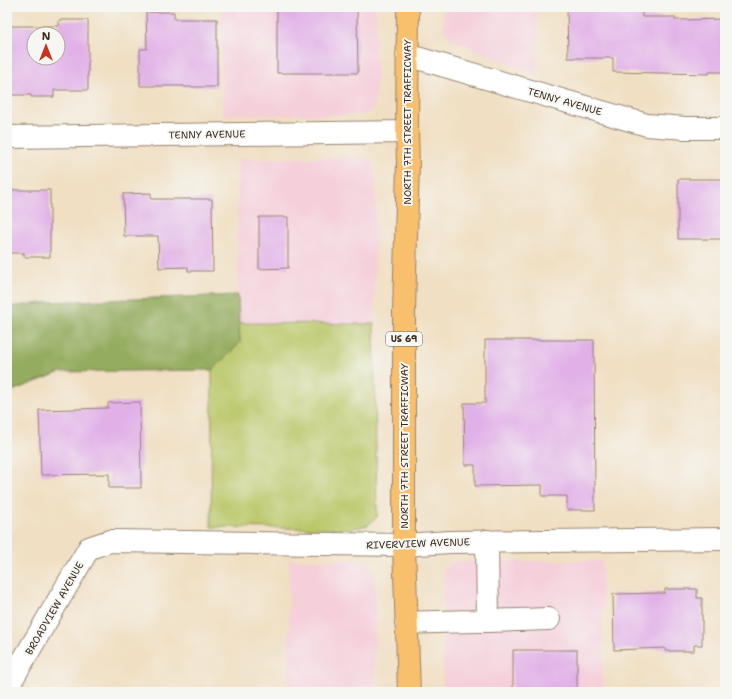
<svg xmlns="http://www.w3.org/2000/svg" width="732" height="699" viewBox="0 0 732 699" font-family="'Shantell Sans',sans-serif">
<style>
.built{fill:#f5cfda}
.green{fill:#bbc86a;stroke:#7b7944}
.forest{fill:#94ac5e;stroke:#686b3e}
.building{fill:#e1b0e7;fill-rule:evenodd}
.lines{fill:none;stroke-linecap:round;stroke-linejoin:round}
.minor-casing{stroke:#968470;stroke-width:24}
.major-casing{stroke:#968470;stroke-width:24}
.minor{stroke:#fff;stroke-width:22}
.major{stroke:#f8bf6c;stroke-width:22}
.labels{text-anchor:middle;stroke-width:4;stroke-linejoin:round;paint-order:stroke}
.shield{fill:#f6f6f2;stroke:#73675e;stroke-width:1}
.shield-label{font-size:9px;font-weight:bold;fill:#3b2a1e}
.street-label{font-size:10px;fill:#3b2a1e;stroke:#f6f6f2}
</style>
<rect width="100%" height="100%" fill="#f6f6f2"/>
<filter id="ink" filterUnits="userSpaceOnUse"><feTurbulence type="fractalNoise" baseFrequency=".025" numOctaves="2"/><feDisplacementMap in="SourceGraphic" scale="8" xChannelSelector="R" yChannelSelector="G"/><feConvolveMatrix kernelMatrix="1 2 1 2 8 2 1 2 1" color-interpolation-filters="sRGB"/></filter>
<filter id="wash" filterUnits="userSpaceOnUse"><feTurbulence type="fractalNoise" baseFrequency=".012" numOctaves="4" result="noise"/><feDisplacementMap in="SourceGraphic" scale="16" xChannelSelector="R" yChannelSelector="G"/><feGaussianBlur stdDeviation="0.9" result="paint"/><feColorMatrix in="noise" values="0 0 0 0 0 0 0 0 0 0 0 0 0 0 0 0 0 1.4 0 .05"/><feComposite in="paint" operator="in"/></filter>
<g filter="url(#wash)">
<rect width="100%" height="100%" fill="#f0dfc2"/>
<path class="built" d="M 221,7 L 376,7 L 376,94 L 374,108 L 363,115 L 223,115 Z
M 443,7 L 537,7 L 538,75 L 457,42 L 450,38 L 446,34 L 443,28 Z
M 360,157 L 372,161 L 376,176 L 374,324 L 239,323 L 238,295 L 237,159 Z
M 289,560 L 355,560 L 369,563 L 375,575 L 375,692 L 289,692 Z
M 456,561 L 602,561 L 603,692 L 443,692 L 443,577 L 444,571 L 449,565 Z"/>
<path class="green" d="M 239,323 L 374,324 L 377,517 L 368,525 L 351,529 L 211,527 L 212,370 L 240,343 Z"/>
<path class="forest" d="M 238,295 L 240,343 L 212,370 L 61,372 L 7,393 L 7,307 L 50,302 Z"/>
<g id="blocks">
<path class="building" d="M 277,7 L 357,7 L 358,73 L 277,73 Z
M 567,7 L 642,7 L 642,17 L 675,17 L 675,20 L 725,19 L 725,72 L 709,72 L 709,74 L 613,72 L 613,58 L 568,58 Z
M 146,12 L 174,12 L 174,19 L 217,19 L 217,87 L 184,87 L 184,86 L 140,86 L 140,49 L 147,49 Z
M 59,20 L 88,20 L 88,90 L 54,90 L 54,97 L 31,97 L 31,95 L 7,95 L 7,26 L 59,26 ZM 34,34 L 58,34 L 58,58 L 34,58 Z
M 678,179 L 725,179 L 725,239 L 678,239 Z
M 7,190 L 50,190 L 50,257 L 24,257 L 24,253 L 7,253 Z
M 151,193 L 151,199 L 212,199 L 213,271 L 188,271 L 188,267 L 159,268 L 158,236 L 124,236 L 123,194 Z
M 259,217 L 288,217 L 288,268 L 259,269 Z
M 485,340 L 594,340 L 595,510 L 567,510 L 567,496 L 542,496 L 542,485 L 475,486 L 475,465 L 465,465 L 464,403 L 485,403 Z
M 140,402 L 141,488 L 109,488 L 109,474 L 41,475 L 39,410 L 108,408 L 108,403 Z
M 665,589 L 697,589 L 697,598 L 702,598 L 702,645 L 694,645 L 694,651 L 665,651 L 665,648 L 614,650 L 613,594 L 665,593 Z
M 513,650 L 577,650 L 577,692 L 513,692 Z"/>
</g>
</g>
<g filter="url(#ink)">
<use href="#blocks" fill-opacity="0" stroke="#968470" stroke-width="1"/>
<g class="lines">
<g class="minor-casing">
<path id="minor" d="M 407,55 L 647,125 L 685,128 L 725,128
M 7,137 L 407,132
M 487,541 L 488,621
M 406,623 C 454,621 502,621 549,619
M 7,688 L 89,548 L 110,541 L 404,545 L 449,542 L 725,539"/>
</g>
<g class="major-casing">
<path id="major" d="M 408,7 L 407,132 L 408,164 L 404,311 L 404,545 L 409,692"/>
</g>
<use href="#minor" class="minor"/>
<use href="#major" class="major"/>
</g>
</g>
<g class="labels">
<rect class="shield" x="386" y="332" width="36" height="14" rx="3"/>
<g class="shield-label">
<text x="404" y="342">US 69</text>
</g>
<g class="street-label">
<text transform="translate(565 101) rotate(16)" y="4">TENNY AVENUE</text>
<text transform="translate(407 122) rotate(-90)" y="4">NORTH 7TH STREET TRAFFICWAY</text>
<text transform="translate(207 134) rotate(-1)" y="4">TENNY AVENUE</text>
<text transform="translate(404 446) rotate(-90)" y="4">NORTH 7TH STREET TRAFFICWAY</text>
<text transform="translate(418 543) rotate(-2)" y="4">RIVERVIEW AVENUE</text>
<text transform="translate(54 608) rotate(-60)" y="4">BROADVIEW AVENUE</text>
</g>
</g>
<rect width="732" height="699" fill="none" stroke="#f6f6f2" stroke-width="24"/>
<g transform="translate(46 46)"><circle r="19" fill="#f6f6f2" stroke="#aba49d"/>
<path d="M0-3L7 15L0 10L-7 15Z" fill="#c8321e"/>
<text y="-6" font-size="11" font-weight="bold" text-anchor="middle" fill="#3b2a1e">N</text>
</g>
</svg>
